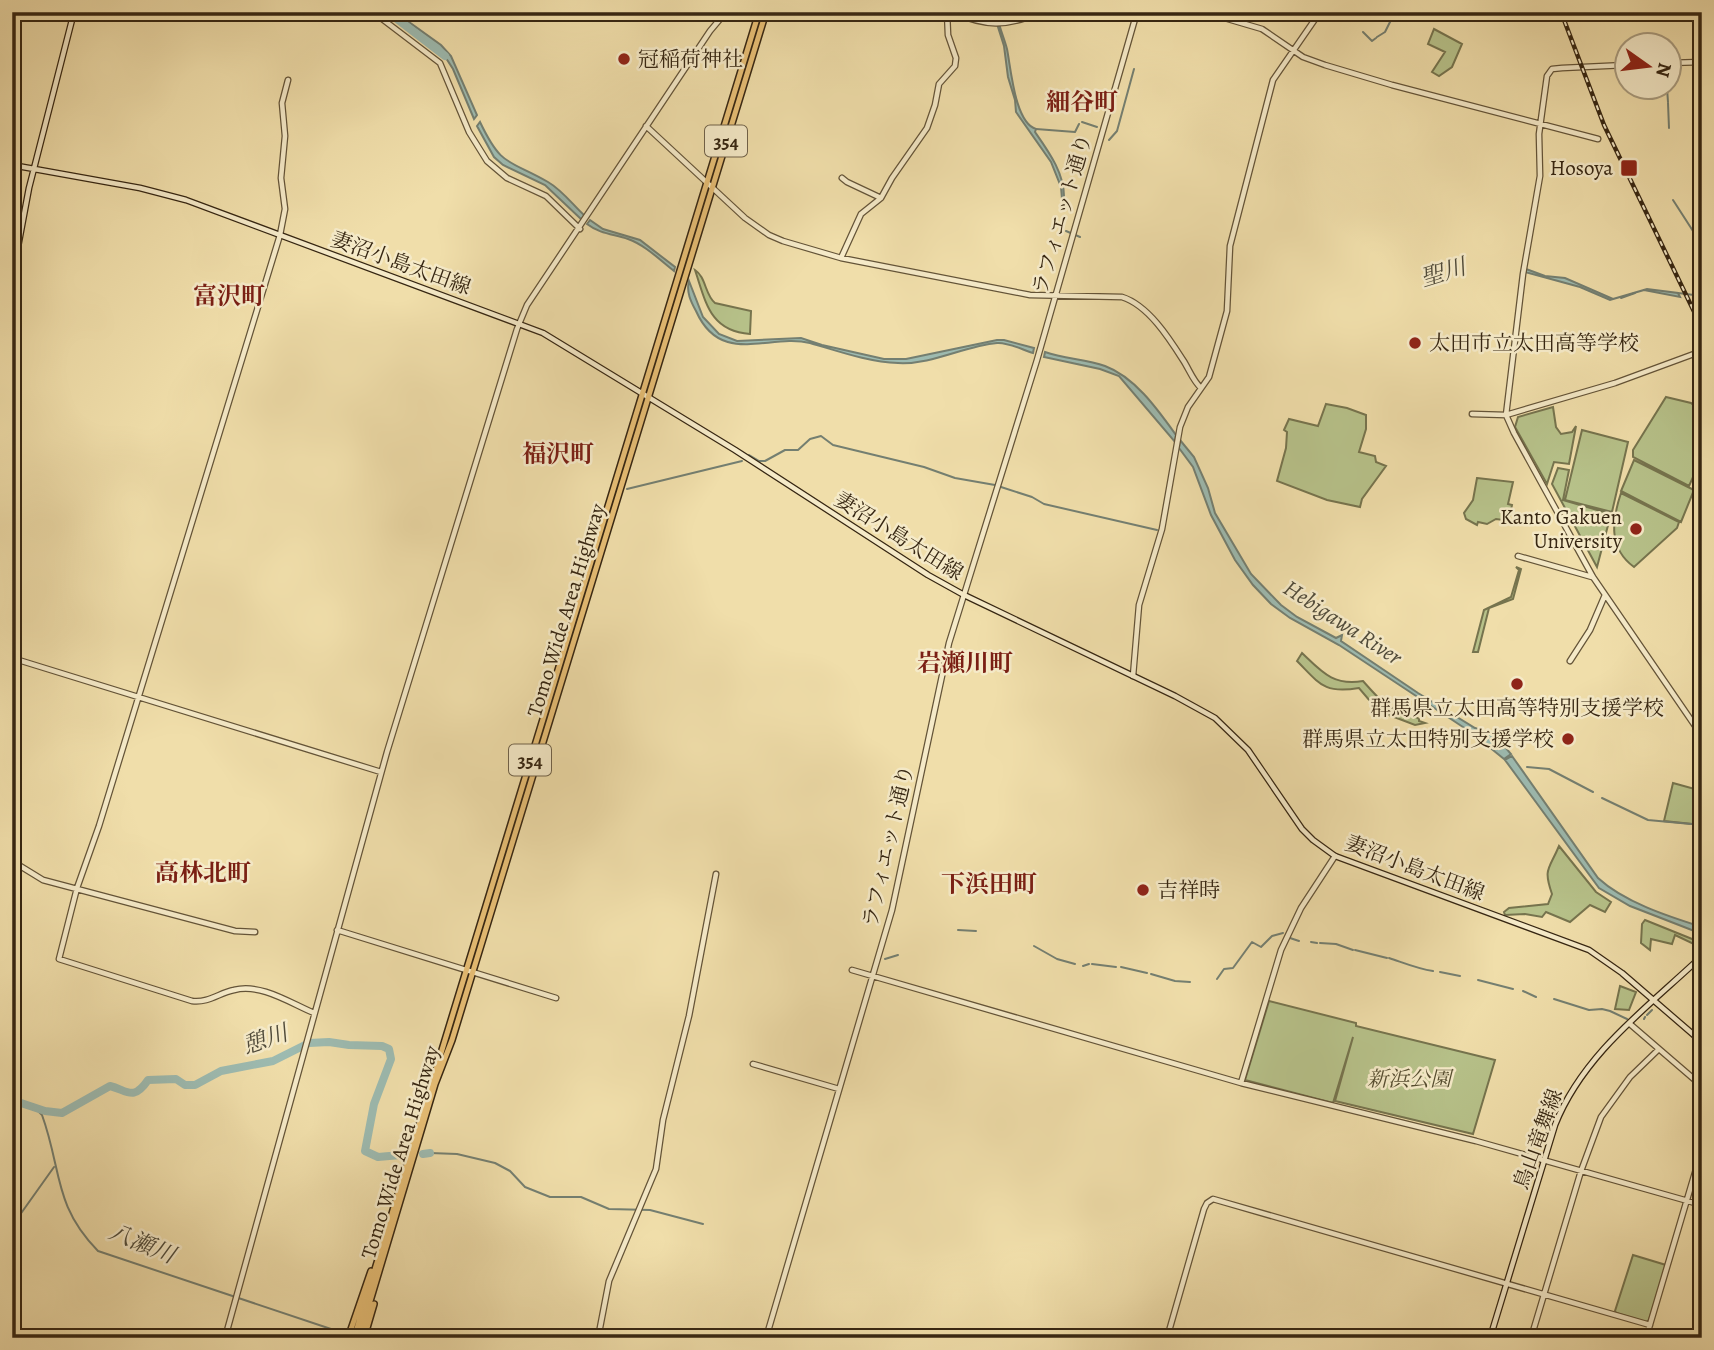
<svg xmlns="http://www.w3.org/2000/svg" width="1714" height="1350" viewBox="0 0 1714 1350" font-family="Alegreya,'Noto Serif JP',serif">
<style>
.green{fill:#b7c28a;stroke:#76744e;stroke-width:2}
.water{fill:#9dbbb1;stroke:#747f71;stroke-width:2}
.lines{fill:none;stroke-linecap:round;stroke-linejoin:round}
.stream{stroke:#747f71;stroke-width:2}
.river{stroke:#9dbbb1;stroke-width:8}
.tertiary-casing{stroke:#645438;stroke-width:7}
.secondary-casing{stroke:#362612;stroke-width:7}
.trunk-casing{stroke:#362612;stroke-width:8}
.tertiary{stroke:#f5eac8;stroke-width:4.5}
.secondary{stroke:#f5eac8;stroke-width:4.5}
.trunk{stroke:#e8bf75;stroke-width:5}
.rail-casing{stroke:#362612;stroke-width:4.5}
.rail{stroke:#f5eac8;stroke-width:2;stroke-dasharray:5;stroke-linecap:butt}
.poi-dot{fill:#8f2418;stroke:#f5eac8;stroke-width:2.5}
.labels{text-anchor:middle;stroke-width:5;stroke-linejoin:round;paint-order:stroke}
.shield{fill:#f5eac8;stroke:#6f6149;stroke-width:2}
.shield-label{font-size:19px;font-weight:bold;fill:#362612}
.poi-label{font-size:21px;fill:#362612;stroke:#f5eac8;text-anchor:start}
.street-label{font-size:21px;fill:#362612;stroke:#f5eac8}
.park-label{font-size:21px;font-style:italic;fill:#564d30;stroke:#f5eac8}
.water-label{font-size:23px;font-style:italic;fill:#504b3a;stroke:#f5eac8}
.quarter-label{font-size:24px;font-weight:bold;fill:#7a1f14;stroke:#f5eac8}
</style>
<rect width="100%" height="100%" fill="#f0deaa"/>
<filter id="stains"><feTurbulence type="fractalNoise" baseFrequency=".00286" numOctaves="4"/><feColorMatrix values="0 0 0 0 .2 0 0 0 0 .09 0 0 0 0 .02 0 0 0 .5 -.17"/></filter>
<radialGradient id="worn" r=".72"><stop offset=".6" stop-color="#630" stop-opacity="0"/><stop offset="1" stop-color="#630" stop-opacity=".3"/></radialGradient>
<path class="green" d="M 1434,29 L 1462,44 L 1452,67 L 1439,76 L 1432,72 L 1445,52 L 1428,44 Z
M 695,270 C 706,277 705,295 715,303 L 751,311 L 750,334 C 710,331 706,303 695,270 Z
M 1666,397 L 1691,403 L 1702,412 L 1702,469 L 1693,477 L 1689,486 L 1633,457 L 1633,450 Z
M 1326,404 L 1347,408 L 1366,415 L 1366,429 L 1359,452 L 1375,456 L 1376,462 L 1386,466 L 1362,499 L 1360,507 L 1327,500 L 1277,481 L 1286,448 L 1287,432 L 1284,430 L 1289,419 L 1318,426 Z
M 1553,407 L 1556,427 L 1561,434 L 1572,432 L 1576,426 L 1569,464 L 1554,462 L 1547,484 L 1515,427 L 1518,417 Z
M 1582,430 L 1628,442 L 1612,512 L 1565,500 Z
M 1634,460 L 1694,490 L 1681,522 L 1621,491 Z
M 1558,468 L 1569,470 L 1563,500 L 1611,514 L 1597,567 L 1552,484 Z
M 1477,478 L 1513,482 L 1508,504 L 1512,505 L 1510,515 L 1505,513 L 1503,520 L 1496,519 L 1487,524 L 1478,522 L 1477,525 L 1466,519 L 1464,513 L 1473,500 Z
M 1621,493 L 1679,522 L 1677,528 L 1634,567 C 1608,548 1612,520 1621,493 Z
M 1516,567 L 1521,569 L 1513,599 L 1489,608 L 1478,652 L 1473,652 L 1484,610 L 1511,597 L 1519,570 Z
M 1302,653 C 1322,672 1333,686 1363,681 C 1373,692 1382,704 1398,711 C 1405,714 1412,714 1419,719 L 1419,721 L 1425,723 L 1415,725 L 1389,715 L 1370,701 L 1359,688 C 1324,694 1320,684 1297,661 Z
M 1673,783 L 1702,791 L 1702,825 L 1664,821 Z
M 1559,846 L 1596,892 L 1611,902 L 1605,912 L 1590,905 L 1570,922 L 1546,912 L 1542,917 L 1525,914 L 1505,915 L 1504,912 L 1509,908 L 1548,904 L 1552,894 C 1543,868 1549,870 1559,846 Z
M 1645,920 L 1702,943 L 1702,948 L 1675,935 L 1672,944 L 1651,939 L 1650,950 L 1641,943 L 1642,924 Z
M 1620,986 L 1636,992 L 1629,1010 L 1615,1009 Z
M 1269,1001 L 1356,1023 L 1356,1026 L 1495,1060 L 1473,1134 L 1335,1101 L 1353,1037 L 1333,1103 L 1245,1080 Z
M 1633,1255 L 1666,1265 L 1649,1320 L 1646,1322 L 1616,1313 L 1615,1311 Z"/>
<path class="water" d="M 386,12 L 395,12 L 441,45 L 451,56 L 477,115 L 474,119 L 453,69 L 444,55 Z
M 998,27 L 1000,27 C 1002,34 1005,41 1007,49 C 1011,69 1015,123 1036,129 L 1035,132 C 1049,152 1065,174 1064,199 L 1062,199 L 1061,187 L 1051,162 L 1016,112 L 1015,100 L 1008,77 L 1004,46 Z
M 480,122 C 502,168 508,159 548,182 C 562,190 573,205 585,216 L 582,220 L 545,185 L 503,165 L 494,157 L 477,126 Z
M 590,220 L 603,229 L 640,240 L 675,267 L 674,271 C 660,260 645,245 628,239 C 613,234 600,234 587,224 Z
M 1526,269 L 1545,276 L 1565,278 L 1613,299 L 1647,289 L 1678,293 L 1680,297 L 1644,290 L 1610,300 L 1580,287 L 1525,272 Z
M 689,281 L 703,317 L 719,334 L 737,341 L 801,338 L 822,345 L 884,359 L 906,359 L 997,340 L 1004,340 L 1034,348 L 1033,353 C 1023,350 1008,342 997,343 C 964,346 932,365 898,363 C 868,362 838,351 810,343 C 769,333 721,367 696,311 C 691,302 686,292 689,281 Z
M 1045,352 C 1065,359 1086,359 1105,366 C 1135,377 1158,410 1176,435 L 1175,442 L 1119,376 L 1100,369 L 1044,357 Z
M 1180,440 L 1194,457 L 1208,488 L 1215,513 L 1251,574 L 1281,605 L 1297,617 L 1336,638 L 1342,635 L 1341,641 L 1418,693 L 1475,728 L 1494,734 L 1511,754 L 1504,759 L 1472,733 L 1339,645 L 1290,618 L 1271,604 L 1253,585 L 1235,560 L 1211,515 L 1193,467 L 1179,448 Z
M 1512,756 L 1598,878 C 1624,902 1667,916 1702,927 L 1702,934 L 1630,906 L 1599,888 L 1505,760 Z"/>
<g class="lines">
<path class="stream" d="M 1363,32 L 1372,41 L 1376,38
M 1377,37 L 1385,32 L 1391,20 L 1403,12
M 1667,88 L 1668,102
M 1668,103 L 1669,128
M 1082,122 L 1097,127
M 1036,129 L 1075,132 L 1079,124
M 1109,140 L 1117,131 L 1134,69
M 1673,200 L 1702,245
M 1066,231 L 1080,237
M 1678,293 L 1694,295
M 1621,298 L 1635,293
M 1695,300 L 1699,308
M 1700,311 L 1702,314
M 749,455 L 759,461 L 765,461 L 785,450 L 798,450 L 810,439 L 821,436 L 833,445 L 924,467 L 955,478 L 995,485
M 1001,487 L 1032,497 L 1044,504 L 1157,530
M 627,489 L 742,461
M 1527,767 L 1549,769 L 1593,792
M 1602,798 L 1648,820 L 1702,825
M 958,930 L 976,931
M 1290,938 L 1299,941
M 1311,942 L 1317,943
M 1320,943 L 1336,944 L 1353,950
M 1034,946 L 1057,959 L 1075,964
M 1355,950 L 1387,958
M 1389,958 C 1404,963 1418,969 1433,971
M 885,959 L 898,955
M 1092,964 L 1116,967
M 1083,966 L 1089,964
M 1121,967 L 1147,973
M 1440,972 L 1460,976
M 1151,974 L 1175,981 L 1190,982
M 1217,979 L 1224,969 L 1233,968 L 1252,942 L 1261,947 L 1272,936 L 1283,933
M 1478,980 L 1513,989
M 1523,991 L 1536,997
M 1554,999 L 1589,1010 L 1602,1009 L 1610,1011 L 1627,1019
M 1647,1015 L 1652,1010
M 1644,1019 L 1645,1017
M 24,1105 L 36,1109 L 42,1115 C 62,1170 53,1205 98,1251 L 343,1333
M 430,1153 L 457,1154 L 495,1163 L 510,1171 L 525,1187 L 550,1197 L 581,1197 L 609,1209 L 650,1210 L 703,1224
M 12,1226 L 54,1167
M 1649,1338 L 1652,1330 L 1678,1337"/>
<path class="river" d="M 388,12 L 445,56
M 12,1100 L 45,1111 L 62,1113 L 110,1086 C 127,1090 133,1102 148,1080 L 176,1079 L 185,1085 L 195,1085 L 221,1071 L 273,1061 L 309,1043 L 329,1042 L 349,1045 L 382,1046 L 389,1049 L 391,1059 L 374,1104 L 365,1151 L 378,1157 L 401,1155
M 423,1154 L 430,1153"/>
<g class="tertiary-casing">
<path id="tertiary" d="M 373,12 L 440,63 L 469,132 L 487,161 L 507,178 L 546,196 L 580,229
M 951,12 C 985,26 1006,28 1040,12
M 1204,12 L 1262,29 L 1303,57 L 1325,65 L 1392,85 L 1598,139
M 1668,63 L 1702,62
M 1626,65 L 1562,68 L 1552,69 L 1547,76 L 1539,134 L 1540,176 L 1523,274 L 1506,415 L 1514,433 L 1593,577 L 1702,736
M 288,80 L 282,103 L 285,136 L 281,178 L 285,209 L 280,235 L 99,826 L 77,888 L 59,959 L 192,1001 C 209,1003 219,993 234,990 C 261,983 290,1003 314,1013
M 646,126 L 745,218 L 769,235 L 783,241 L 841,258 L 1030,295 L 1122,297 C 1148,305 1169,338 1183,360 C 1189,369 1193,381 1201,388
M 842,178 L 847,182 L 881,198
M 841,258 L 861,214 L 881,198 L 892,178 L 927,128 L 935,105 L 939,84 L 955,66 L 956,58 L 948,35 L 947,12
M 1472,414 L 1506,415 L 1615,383 L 1702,351
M 1518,556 L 1592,577
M 12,658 L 381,772
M 1570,661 L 1590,630 L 1605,595
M 1133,676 L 1139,605 L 1162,529 L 1180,427 L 1188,407 L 1209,377 L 1227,311 L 1230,246 L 1273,80 L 1320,12
M 12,861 L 43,880 L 235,931 L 255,932
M 337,930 L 556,998
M 852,970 L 1241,1083 L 1476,1141 L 1702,1205
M 1630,1024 L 1702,1086
M 753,1064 L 839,1089
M 1241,1083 L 1281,950 L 1301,908 L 1335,856
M 225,1338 L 387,752 L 517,329 L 527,305 L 710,31 L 726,12
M 598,1338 L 609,1281 L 656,1169 L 663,1120 L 689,1016 L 716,874
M 766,1338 L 892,910 L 949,643 L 1037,360 L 1137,12
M 1167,1338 L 1204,1209 L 1207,1203 L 1213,1199 L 1650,1325
M 1531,1338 L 1581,1171 L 1601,1117 L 1630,1077 L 1659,1049
M 1646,1338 L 1702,1149"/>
</g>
<g class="secondary-casing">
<path id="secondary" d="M 12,165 L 140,188 L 186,200 L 543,333 L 735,450 L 928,575 L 964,595 L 1175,696 L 1215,718 L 1248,750 L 1302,829 L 1313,840 L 1335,856 L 1589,950 L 1622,973 L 1702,1042
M 12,279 L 29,188 L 74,12
M 1490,1338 L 1555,1125 C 1583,1054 1648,1007 1702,956"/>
</g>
<g class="trunk-casing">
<path id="trunk" d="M 348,1338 L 371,1271
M 354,1338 L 759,12
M 359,1338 L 435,1084 L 452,1040 L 766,12
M 364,1338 L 374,1304"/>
</g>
<use href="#tertiary" class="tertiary"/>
<use href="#secondary" class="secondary"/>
<use href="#trunk" class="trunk"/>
<g class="rail-casing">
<path id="rail" d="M 1561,12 L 1604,125 L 1702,328"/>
</g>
<use href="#rail" class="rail"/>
</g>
<g class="poi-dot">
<circle cx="624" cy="59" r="7"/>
<rect x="1620" y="159" width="18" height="18" rx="3.5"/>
<circle cx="1415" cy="343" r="7"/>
<circle cx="1636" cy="529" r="7"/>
<circle cx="1517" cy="684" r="7"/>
<circle cx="1568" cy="739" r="7"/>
<circle cx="1143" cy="890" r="7"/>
</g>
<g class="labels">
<g class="shield">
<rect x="705" y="125.5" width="42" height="31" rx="5"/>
<rect x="509" y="744.5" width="42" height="31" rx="5"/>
</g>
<g class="shield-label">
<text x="726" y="148">354</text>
<text x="530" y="767">354</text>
</g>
<g class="poi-label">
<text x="638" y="66">冠稲荷神社</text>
<text x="1613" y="175" text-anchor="end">Hosoya</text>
<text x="1429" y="350">太田市立太田高等学校</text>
<text x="1622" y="524" text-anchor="end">Kanto Gakuen<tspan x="1622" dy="24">University</tspan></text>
<text x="1517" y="715" text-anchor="middle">群馬県立太田高等特別支援学校</text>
<text x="1554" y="746" text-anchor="end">群馬県立太田特別支援学校</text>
<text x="1157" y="897">吉祥時</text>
</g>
<g class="street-label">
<text transform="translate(1062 214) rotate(-74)" y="7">ラフィエット通り</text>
<text transform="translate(401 263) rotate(20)" y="7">妻沼小島太田線</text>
<text transform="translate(899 536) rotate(32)" y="7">妻沼小島太田線</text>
<text transform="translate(566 610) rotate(-73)" y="7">Tomo Wide Area Highway</text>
<text transform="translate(888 846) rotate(-77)" y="7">ラフィエット通り</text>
<text transform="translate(1415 868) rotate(21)" y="7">妻沼小島太田線</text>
<text transform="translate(1538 1139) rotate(-70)" y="7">鳥山竜舞線</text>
<text transform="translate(400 1152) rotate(-73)" y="7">Tomo Wide Area Highway</text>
</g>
<g class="park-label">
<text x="1409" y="1086">新浜公園</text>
</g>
<g class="water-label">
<text transform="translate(1443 272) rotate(-17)" y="8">聖川</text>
<text transform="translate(1343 622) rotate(33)" y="8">Hebigawa River</text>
<text transform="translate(265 1039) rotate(-19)" y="8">憩川</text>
<text transform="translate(142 1243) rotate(22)" y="8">八瀬川</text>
</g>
<g class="quarter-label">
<text x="1082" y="110">細谷町</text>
<text x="229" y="304">富沢町</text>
<text x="558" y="462">福沢町</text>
<text x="965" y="671">岩瀬川町</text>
<text x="203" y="881">高林北町</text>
<text x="989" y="892">下浜田町</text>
</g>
</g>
<rect width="1714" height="1350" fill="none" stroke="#f0deaa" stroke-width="42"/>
<rect x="14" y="14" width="1686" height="1322" fill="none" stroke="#362612" stroke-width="3.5"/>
<rect x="21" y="21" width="1672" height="1308" fill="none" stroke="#362612" stroke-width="2"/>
<g transform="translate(1648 66) rotate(104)"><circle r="33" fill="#f5eac8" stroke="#a99c7f" stroke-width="2"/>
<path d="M0-5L12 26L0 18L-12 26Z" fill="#8f2418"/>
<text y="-10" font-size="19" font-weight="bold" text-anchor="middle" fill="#362612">N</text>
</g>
<rect width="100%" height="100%" filter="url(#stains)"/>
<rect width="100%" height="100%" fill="url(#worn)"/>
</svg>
